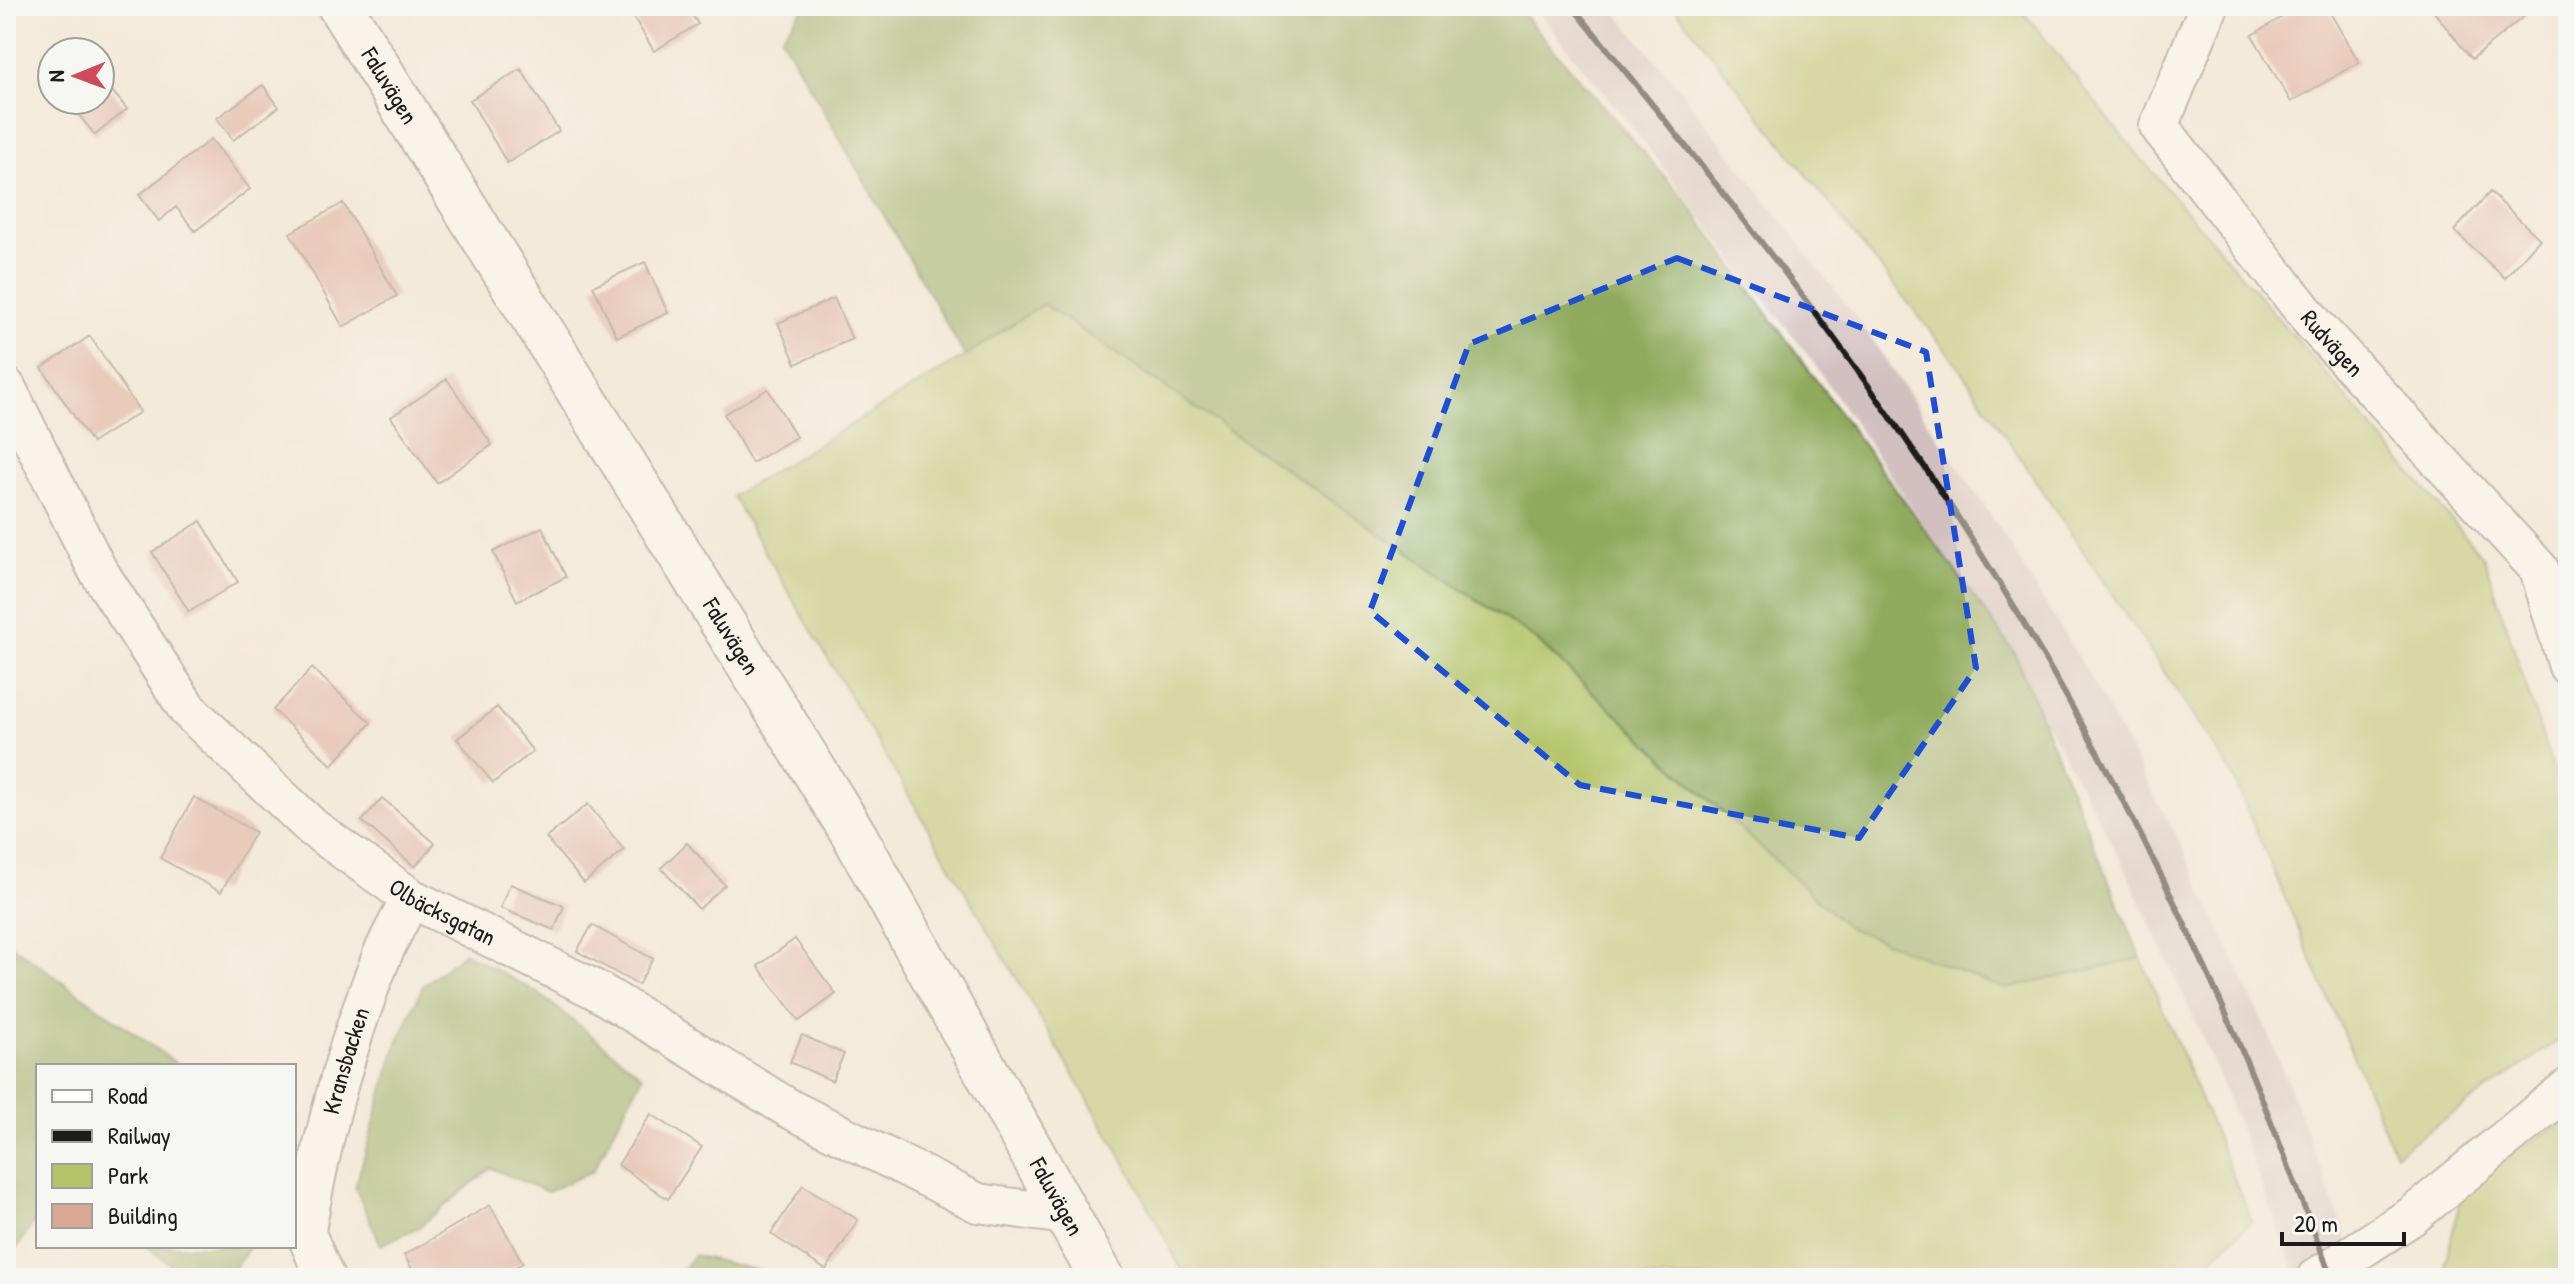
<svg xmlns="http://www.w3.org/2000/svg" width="2574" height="1284" viewBox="0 0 2574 1284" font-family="'Patrick Hand',sans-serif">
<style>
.industrial{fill:#d2bfbf}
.green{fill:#b4c467;stroke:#687042;stroke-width:2}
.forest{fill:#8faa5c;stroke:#56633c;stroke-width:2}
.building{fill:#dca695}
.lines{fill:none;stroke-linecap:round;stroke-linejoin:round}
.minor-casing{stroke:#88837a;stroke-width:42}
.tertiary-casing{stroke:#88837a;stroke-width:48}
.minor{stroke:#fff;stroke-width:38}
.tertiary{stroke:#fff;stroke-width:44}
.rail{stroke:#1c1c1c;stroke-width:6}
.marked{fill:none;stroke:#1d4ed8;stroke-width:6;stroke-dasharray:16 10;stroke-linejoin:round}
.labels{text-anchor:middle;stroke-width:8;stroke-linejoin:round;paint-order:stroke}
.street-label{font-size:24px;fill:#1c1c1c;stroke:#f6f6f2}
</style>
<rect width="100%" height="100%" fill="#f6f6f2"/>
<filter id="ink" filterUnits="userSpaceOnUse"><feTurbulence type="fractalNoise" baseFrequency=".0125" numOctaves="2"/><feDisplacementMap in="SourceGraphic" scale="16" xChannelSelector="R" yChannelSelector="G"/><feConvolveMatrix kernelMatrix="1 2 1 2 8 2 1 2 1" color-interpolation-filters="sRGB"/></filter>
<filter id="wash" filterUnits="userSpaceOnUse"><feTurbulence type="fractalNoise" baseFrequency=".006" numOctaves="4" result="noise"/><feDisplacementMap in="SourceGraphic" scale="32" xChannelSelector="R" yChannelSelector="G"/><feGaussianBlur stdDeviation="1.8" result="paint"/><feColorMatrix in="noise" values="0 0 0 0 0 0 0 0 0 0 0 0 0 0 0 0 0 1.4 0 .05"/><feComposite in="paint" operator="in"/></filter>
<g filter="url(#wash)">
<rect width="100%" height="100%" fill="#f4ead9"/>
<path class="industrial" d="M 1533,6 L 1611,6 L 1679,88 L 1860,322 L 1998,526 L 2092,680 L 2178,839 L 2269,1035 L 2363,1278 L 2298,1278 L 2212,1059 L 2124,866 L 2040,711 L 1947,559 L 1810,358 L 1631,126 Z"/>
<path class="green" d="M 1673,6 L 2019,6 L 2127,142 L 2484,558 L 2568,814 L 2568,1034 L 2395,1154 L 2230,770 L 1959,367 Z
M 1043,304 L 1535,639 L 1847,927 L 2005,989 L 2141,958 L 2252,1221 L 2192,1278 L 1186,1278 L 1129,1169 L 732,496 L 965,356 Z
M 2568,1120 L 2568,1278 L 2449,1278 L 2445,1265 L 2465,1179 Z"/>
<path class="forest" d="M 805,6 L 1516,6 L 1685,200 L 2014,652 L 2141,958 L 2005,989 L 1847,927 L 1535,639 L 1043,304 L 965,356 L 781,37 Z
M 6,941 L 180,1066 L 38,1066 L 38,1216 L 6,1265 Z
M 464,952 L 538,993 L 643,1076 L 593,1171 L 547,1192 L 491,1168 L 419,1227 L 381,1245 L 355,1188 L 396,1046 L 423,986 Z
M 146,1246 L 249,1246 L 250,1247 L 227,1278 L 188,1278 Z
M 694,1255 L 785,1277 L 787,1278 L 676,1278 Z"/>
<g id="blocks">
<path class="building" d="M 627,6 L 686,6 L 698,24 L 654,51 Z
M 2301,6 L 2326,6 L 2359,62 L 2291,102 L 2252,35 Z
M 2429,6 L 2522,6 L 2528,13 L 2472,59 Z
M 521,69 L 559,131 L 507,163 L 470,100 Z
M 100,76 L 127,109 L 95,135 L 67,100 L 100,100 Z
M 263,85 L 279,107 L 233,140 L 217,118 Z
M 211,139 L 250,189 L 195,231 L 176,207 L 159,221 L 139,195 Z
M 2490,192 L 2540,239 L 2505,278 L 2454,231 Z
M 343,203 L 397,296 L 343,327 L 290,233 Z
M 645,262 L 668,313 L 617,337 L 593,286 Z
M 834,298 L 852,339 L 796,364 L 778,323 Z
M 90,336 L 140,412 L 92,443 L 42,368 Z
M 447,379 L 492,445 L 437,483 L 391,417 Z
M 768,389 L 796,437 L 752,463 L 724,414 Z
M 201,521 L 238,582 L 189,612 L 152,552 Z
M 542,527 L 566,577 L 517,601 L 493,552 Z
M 312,668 L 371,723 L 332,765 L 273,710 Z
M 497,707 L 533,751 L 493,783 L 457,739 Z
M 194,797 L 255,832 L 221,892 L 160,858 Z
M 382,798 L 435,843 L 415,867 L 362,821 Z
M 588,804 L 624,850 L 584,883 L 546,838 Z
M 687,843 L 725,885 L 699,909 L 661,868 Z
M 510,884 L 564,906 L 554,930 L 500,908 Z
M 592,925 L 653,959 L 638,985 L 577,951 Z
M 795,939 L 836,994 L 799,1021 L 758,966 Z
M 802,1035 L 844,1054 L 832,1081 L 790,1062 Z
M 651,1114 L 702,1147 L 668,1199 L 618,1165 Z
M 803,1185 L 858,1220 L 826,1270 L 771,1234 Z
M 490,1205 L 523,1263 L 497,1278 L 417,1278 L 404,1255 Z"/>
</g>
</g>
<g filter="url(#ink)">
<use href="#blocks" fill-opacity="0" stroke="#88837a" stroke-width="2"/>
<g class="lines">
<g class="minor-casing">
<g id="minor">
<path id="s1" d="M 2209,6 L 2159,126 L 2314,324 L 2539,569 L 2568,666"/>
<path id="s2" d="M 6,387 L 97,569 L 188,710 L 313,828 L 411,898 L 596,990 L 790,1109 L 978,1203 L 1066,1215"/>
<path d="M 295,1208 L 325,1278"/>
<path id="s3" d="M 306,1230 C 322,1137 346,1045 381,958 C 389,938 401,918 411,898"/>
<path d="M 2316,1278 L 2412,1216 L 2568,1088"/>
</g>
</g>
<g class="tertiary-casing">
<g id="tertiary">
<path id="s4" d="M 340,6 L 853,833 L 1102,1278"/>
</g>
</g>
<use href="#minor" class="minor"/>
<use href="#tertiary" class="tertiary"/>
<path class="rail" d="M 1572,6 C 1662,116 1752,227 1836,341 C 1990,550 2121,777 2226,1014 C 2252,1073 2276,1133 2299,1194 C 2310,1222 2322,1250 2331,1278"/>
</g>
</g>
<path d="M0 0H2574V1284H0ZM 1677,258 L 1926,352 L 1976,668 L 1859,838 L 1580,785 L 1370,611 L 1469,344 Z" fill="#f4ead9" fill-opacity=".55" fill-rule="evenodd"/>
<path class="marked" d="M 1677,258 L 1926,352 L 1976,668 L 1859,838 L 1580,785 L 1370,611 L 1469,344 Z"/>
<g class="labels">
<g class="street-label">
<text dy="8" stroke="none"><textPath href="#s4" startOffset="94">Faluvägen</textPath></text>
<text dy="8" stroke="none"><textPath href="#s1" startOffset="408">Rudvägen</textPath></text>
<text dy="8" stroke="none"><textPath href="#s4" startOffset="742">Faluvägen</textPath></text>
<text dy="8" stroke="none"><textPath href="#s2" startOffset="698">Olbäcksgatan</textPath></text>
<text dy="8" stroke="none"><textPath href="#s3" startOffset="174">Kransbacken</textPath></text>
<text dy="8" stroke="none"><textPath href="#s4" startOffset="1390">Faluvägen</textPath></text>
</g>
</g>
<rect width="2574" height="1284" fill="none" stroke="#f6f6f2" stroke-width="32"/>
<rect x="36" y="1064" width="260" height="184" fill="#f6f6f2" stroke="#9f9f9c" stroke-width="2"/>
<rect x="52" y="1090" width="40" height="12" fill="#ffffff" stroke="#9f9f9c" stroke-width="2"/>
<text x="108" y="1104" font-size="24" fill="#1c1c1c">Road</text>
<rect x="52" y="1130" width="40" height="12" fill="#1c1c1c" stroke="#9f9f9c" stroke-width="2"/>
<text x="108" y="1144" font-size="24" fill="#1c1c1c">Railway</text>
<rect x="52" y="1164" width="40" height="24" fill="#b4c467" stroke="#9f9f9c" stroke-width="2"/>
<text x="108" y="1184" font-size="24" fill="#1c1c1c">Park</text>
<rect x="52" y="1204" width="40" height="24" fill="#dca695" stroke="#9f9f9c" stroke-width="2"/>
<text x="108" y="1224" font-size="24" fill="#1c1c1c">Building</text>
<g transform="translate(76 76) rotate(269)"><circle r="38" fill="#f6f6f2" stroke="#9f9f9c" stroke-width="2"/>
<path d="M0-6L14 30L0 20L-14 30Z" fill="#d1495b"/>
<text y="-12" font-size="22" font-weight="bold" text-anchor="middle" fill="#1c1c1c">N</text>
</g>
<path d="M2282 1232v12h122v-12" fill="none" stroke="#1c1c1c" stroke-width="4"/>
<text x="2294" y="1232" font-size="24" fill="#1c1c1c" stroke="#f6f6f2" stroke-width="6" paint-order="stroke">20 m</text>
</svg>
